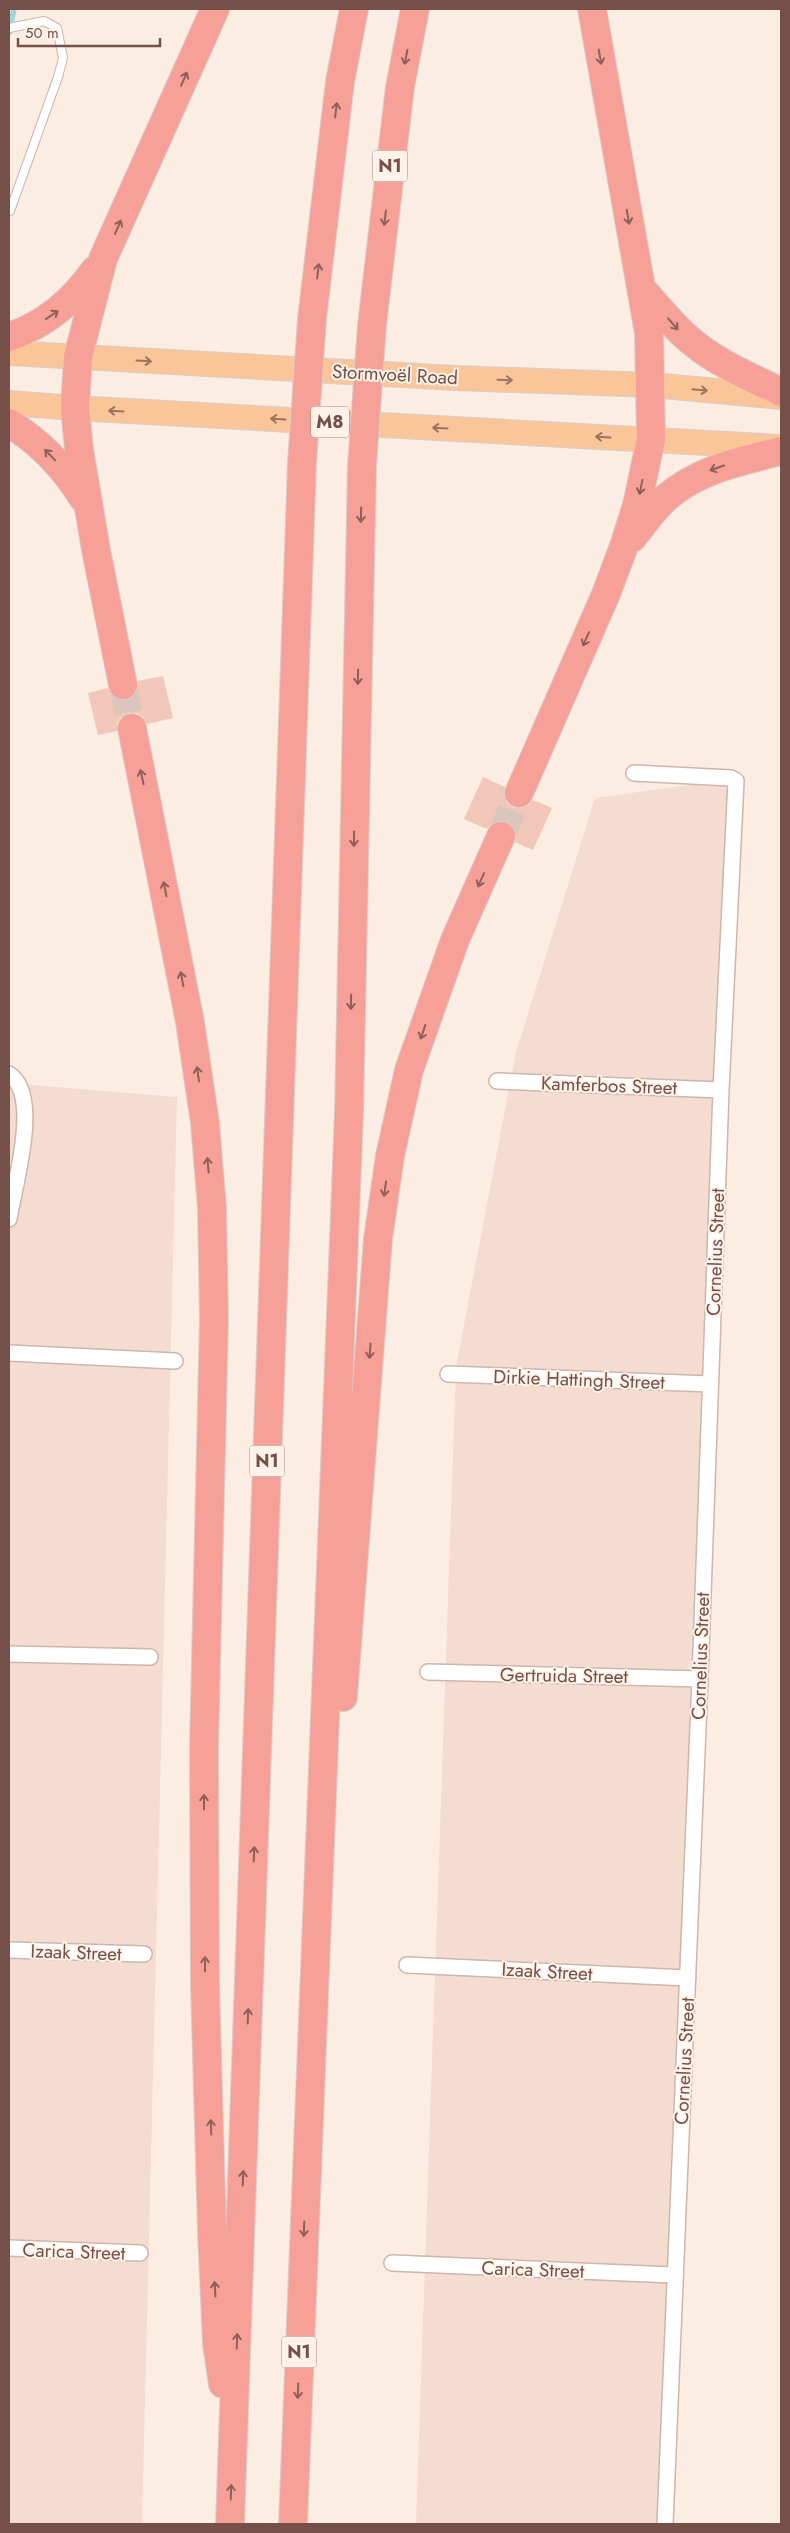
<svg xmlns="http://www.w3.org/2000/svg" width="790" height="2533" viewBox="0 0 790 2533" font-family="Jost,sans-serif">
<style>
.residential{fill:#f4ddd0}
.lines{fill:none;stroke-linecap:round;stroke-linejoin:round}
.stream{stroke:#9dd7d6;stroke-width:5.5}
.building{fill:#f2c6b9}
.motorway-tunnel{stroke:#dac6bc;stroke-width:28;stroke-dasharray:28 14;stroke-linecap:butt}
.service-casing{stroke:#cfb5ac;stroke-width:10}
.minor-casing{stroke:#cfb5ac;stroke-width:18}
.primary-casing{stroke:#d8cecc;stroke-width:26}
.motorway-casing{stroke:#d8cecc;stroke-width:30}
.service{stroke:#fff;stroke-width:8}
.minor{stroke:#fff;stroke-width:15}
.primary{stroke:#fbc59a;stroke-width:24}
.motorway{stroke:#f7a098;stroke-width:28}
.motorway-bridge-casing{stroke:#d8cecc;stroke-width:30;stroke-linecap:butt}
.motorway-bridge{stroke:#f7a098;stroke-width:28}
.oneway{stroke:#8e6058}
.oneway2{stroke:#9c7361}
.labels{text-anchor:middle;stroke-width:4;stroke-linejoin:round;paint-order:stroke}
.shield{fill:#fff2e8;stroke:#9e8178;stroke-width:1}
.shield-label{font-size:18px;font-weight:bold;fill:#745048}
.street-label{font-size:19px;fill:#745048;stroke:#fff2e8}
</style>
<rect width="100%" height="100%" fill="#fcede2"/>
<path class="residential" d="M 733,779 L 670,2524 L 416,2524 L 456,1367 L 516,1052 L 595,798 Z
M 9,1083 L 177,1097 L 142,2524 L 9,2524 Z"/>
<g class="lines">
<path class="stream" d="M 9,33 L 14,9"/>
</g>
<path class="building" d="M 163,676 L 173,718 L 147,724 L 143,717 L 137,713 L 129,713 L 121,717 L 117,723 L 117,731 L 98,735 L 88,693 L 108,688 L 111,695 L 118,700 L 127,700 L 133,697 L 138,690 L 138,681 Z
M 483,777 L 505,787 L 504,795 L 507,803 L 512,807 L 521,808 L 529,805 L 533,800 L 552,808 L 533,850 L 515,842 L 516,834 L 513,826 L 508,822 L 499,821 L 491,824 L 487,829 L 464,819 Z"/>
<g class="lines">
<path class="motorway-tunnel" d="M 123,685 L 132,728
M 501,836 L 519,793"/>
<g class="service-casing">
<path id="service" d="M 9,28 L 44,21 L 57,28 L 63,58 L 58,77 L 10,211"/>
</g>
<g class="minor-casing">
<path id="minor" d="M 634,773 L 731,778 L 736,781 L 721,1090 L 700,1679 L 665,2524
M 9,1074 C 42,1095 14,1186 9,1219
M 497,1081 L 721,1090
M 9,1353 L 175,1361
M 448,1374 L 710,1384
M 9,1654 L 150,1657
M 428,1672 L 700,1679
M 9,1950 L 144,1954
M 407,1965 L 688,1978
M 9,2248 L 140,2253
M 392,2263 L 673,2275"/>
</g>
<g class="primary-casing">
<path id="primary" d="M 9,353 L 456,378 L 652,385 L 781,397
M 9,403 L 75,408 L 780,447"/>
</g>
<g class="motorway-casing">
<path id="motorway" d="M 642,289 C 659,308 675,329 696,345 C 721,365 753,378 781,392
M 312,319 L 340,82 L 354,9
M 372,325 L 400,87 L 415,9
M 9,337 C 46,324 72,302 95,270
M 9,423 C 40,442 64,467 83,498
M 632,538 C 643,525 654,508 667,497 C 700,469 741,461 781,451
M 123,685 L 96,550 L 79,449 L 75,408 L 78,357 L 103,259 L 215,9
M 132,728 L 190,1022 L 205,1123 L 212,1208 L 214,1319 L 204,1747 L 205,1984 L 212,2232 L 217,2344 L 223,2384
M 519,793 L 606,594 L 624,546 L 637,505 L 651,439 L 649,333 L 592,9
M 343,1697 L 378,1239 L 390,1156 L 409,1070 L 455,940 L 501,836
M 230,2524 L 302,463
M 293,2524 L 349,1113 L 362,466"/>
</g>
<use href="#service" class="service"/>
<use href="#minor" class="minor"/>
<use href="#primary" class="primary"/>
<use href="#motorway" class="motorway"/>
<g class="motorway-bridge-casing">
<path id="motorway-bridge" d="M 302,463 L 312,319
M 362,466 L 372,325"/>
</g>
<use href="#motorway-bridge" class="motorway-bridge"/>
</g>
<defs><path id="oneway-shaft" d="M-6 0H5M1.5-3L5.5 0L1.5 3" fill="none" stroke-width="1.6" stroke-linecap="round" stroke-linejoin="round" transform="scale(1.25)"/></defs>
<g class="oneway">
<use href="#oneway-shaft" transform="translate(406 57) rotate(101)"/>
<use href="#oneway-shaft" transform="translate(600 57) rotate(80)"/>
<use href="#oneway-shaft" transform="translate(184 79) rotate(-66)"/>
<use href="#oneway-shaft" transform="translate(336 110) rotate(-83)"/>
<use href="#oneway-shaft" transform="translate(628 217) rotate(80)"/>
<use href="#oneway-shaft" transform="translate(385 218) rotate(97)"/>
<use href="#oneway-shaft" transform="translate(118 227) rotate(-66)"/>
<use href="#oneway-shaft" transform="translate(318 271) rotate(-83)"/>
<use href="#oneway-shaft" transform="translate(52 315) rotate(-34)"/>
<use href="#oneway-shaft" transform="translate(673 324) rotate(49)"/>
<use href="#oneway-shaft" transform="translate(50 455) rotate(-134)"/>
<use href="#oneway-shaft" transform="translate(717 468) rotate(161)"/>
<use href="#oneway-shaft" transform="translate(641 487) rotate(102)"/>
<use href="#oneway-shaft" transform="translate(361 515) rotate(91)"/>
<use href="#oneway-shaft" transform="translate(586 639) rotate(114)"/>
<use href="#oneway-shaft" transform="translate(358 677) rotate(91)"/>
<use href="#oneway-shaft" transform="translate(142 777) rotate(-102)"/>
<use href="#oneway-shaft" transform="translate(354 839) rotate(91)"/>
<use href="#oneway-shaft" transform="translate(481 880) rotate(114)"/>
<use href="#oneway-shaft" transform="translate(165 889) rotate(-101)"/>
<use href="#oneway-shaft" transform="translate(182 979) rotate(-101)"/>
<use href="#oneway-shaft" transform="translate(351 1002) rotate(91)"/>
<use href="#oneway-shaft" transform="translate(423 1032) rotate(109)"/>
<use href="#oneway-shaft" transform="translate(198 1074) rotate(-98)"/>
<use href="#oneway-shaft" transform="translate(208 1165) rotate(-95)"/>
<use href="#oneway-shaft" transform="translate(385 1189) rotate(98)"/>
<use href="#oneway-shaft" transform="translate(370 1351) rotate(94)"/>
<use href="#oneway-shaft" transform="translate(204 1802) rotate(-90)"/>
<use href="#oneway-shaft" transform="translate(254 1854) rotate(-88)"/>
<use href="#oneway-shaft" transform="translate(205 1964) rotate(-90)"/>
<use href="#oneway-shaft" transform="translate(248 2016) rotate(-88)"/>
<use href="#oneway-shaft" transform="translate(211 2127) rotate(-92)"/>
<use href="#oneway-shaft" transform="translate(243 2178) rotate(-88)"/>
<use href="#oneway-shaft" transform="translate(304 2229) rotate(92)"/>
<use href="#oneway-shaft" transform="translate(215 2289) rotate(-93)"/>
<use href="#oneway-shaft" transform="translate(237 2341) rotate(-88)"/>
<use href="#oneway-shaft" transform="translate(298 2391) rotate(92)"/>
<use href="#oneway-shaft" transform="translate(231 2492) rotate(-88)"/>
</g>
<g class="oneway2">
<use href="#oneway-shaft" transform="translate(144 361) rotate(3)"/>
<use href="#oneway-shaft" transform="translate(505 380) rotate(2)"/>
<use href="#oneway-shaft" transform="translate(700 390) rotate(5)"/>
<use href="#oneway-shaft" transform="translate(116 411) rotate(-177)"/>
<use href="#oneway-shaft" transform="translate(278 419) rotate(-177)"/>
<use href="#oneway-shaft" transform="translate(440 428) rotate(-177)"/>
<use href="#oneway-shaft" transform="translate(603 437) rotate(-177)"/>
</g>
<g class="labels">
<g class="shield">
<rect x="372.5" y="150.5" width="35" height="31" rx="4"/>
<rect x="311" y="406.5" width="38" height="31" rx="4"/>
<rect x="249.5" y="1445.5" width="35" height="31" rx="4"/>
<rect x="281.5" y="2336.5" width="35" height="31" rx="4"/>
</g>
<g class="shield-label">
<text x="390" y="172">N1</text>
<text x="330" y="428">M8</text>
<text x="267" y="1467">N1</text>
<text x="299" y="2358">N1</text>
</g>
<g class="street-label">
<text transform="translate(395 374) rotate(3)" y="7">Stormvoël Road</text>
<text transform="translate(609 1085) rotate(2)" y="7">Kamferbos Street</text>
<text transform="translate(715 1252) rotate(-88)" y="7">Cornelius Street</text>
<text transform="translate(579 1379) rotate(2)" y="7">Dirkie Hattingh Street</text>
<text transform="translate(700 1656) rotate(-88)" y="7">Cornelius Street</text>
<text transform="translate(564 1675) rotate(1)" y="7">Gertruida Street</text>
<text transform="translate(76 1952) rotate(2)" y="7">Izaak Street</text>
<text transform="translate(547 1971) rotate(3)" y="7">Izaak Street</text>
<text transform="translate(684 2061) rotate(-87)" y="7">Cornelius Street</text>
<text transform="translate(74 2251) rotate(2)" y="7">Carica Street</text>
<text transform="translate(533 2269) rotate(2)" y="7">Carica Street</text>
</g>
</g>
<rect width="790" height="2533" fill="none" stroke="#745048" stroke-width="20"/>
<path d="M18 38v8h142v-8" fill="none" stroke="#745048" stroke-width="2.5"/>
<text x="25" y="38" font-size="15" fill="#745048" stroke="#fff2e8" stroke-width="4" paint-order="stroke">50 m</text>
</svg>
